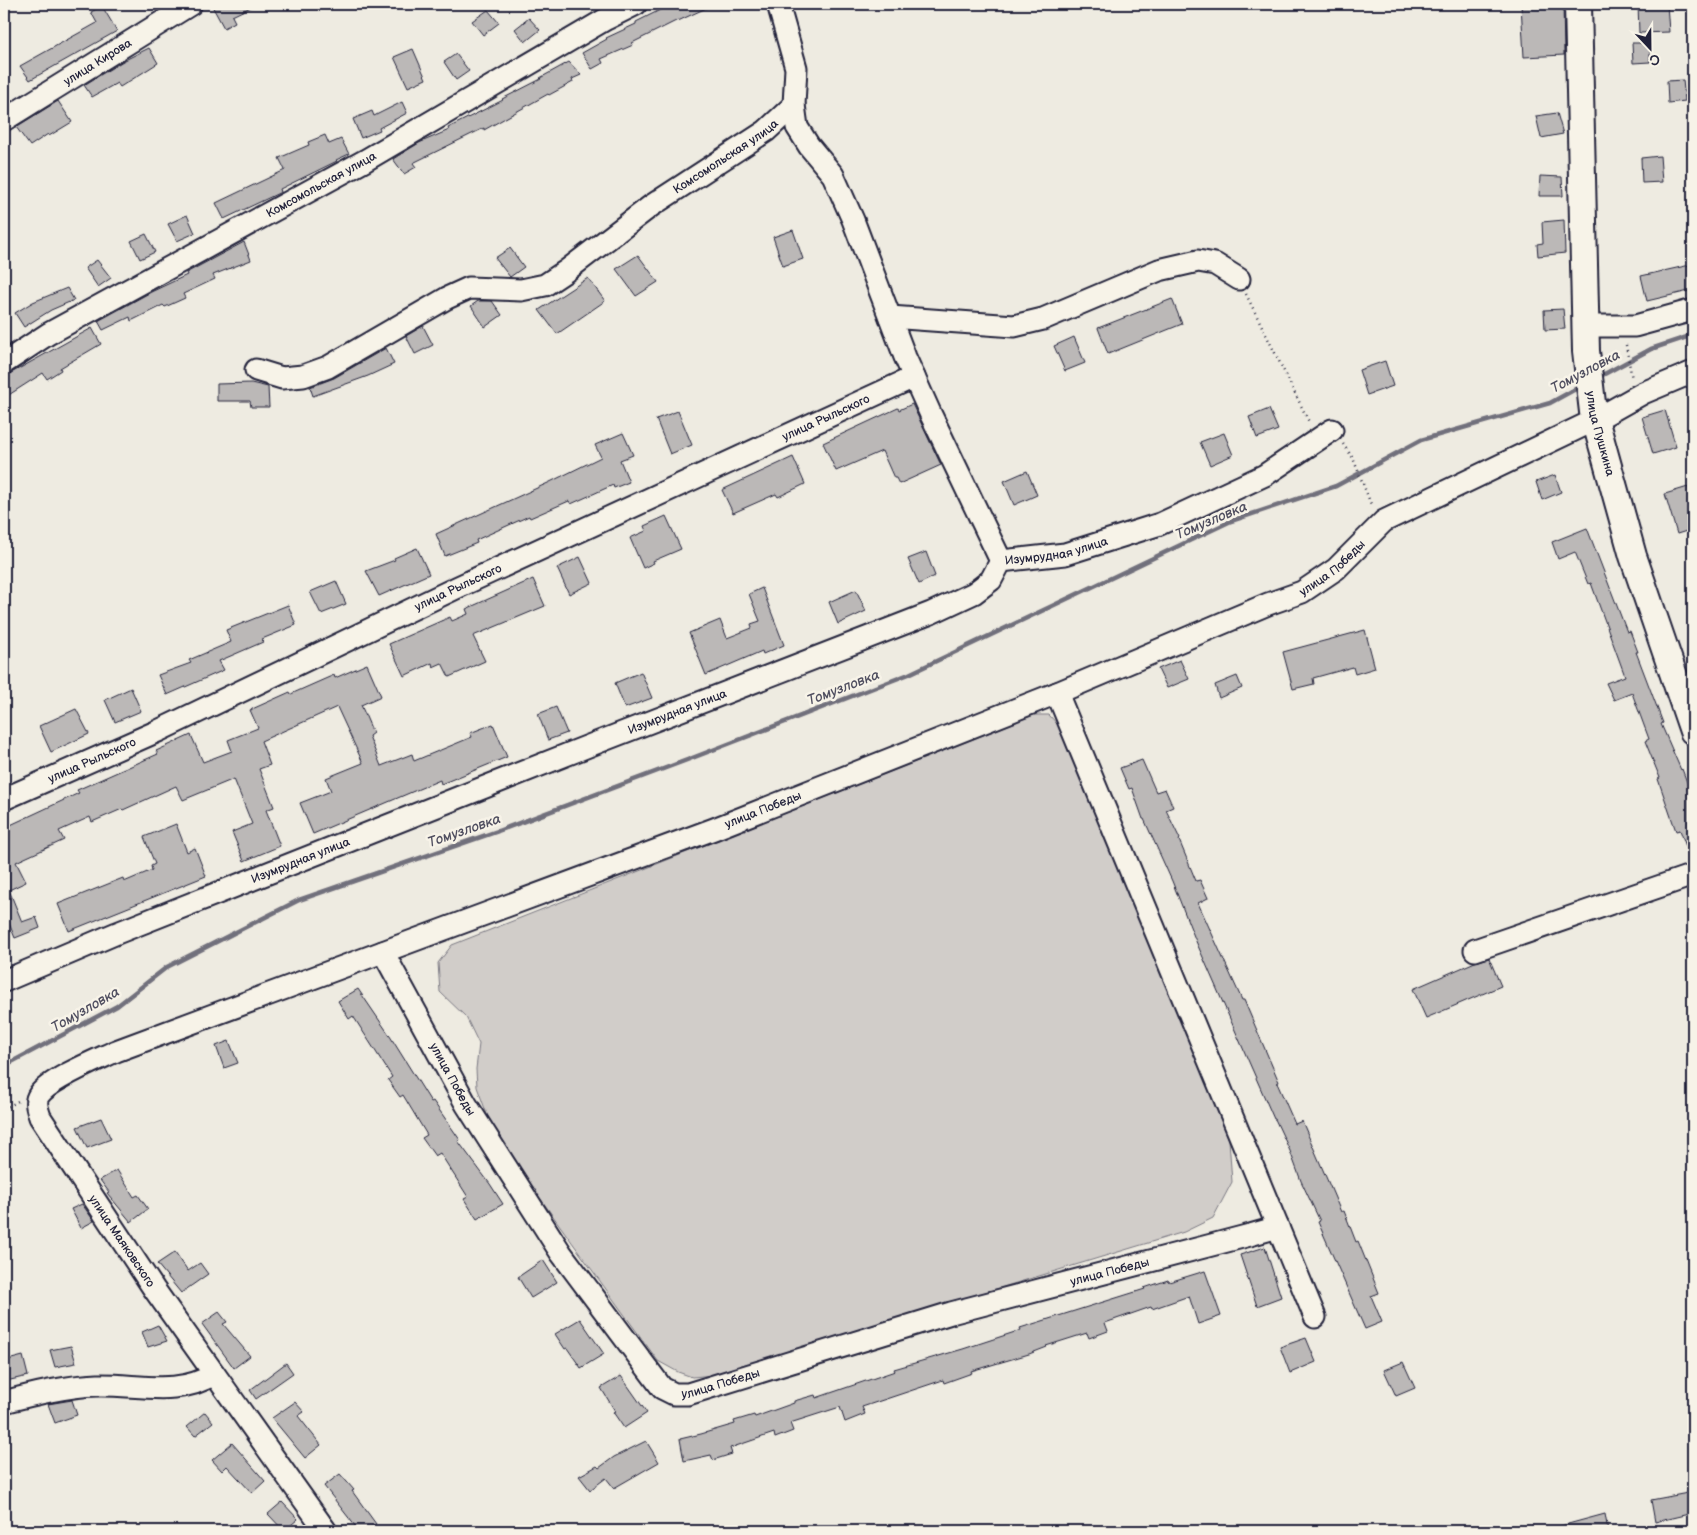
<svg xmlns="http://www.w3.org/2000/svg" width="1697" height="1535" viewBox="0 0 1697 1535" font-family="'Balsamiq Sans',sans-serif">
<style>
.green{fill:#d1cdc9;stroke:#7a7882}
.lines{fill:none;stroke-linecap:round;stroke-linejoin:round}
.stream{stroke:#716f7b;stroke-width:4.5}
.building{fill:#bbb8b7;stroke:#22223b}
.minor-casing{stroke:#22223b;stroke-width:25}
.major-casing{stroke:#22223b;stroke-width:30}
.path{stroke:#22223b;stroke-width:2.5;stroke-dasharray:1 4;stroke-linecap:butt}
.minor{stroke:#f7f3e8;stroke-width:21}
.major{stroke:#f7f3e8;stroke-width:26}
.labels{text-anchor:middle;stroke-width:5;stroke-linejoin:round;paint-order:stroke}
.street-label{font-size:12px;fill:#22223b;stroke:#f7f3e8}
.water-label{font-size:14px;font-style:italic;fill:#504f60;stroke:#f7f3e8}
</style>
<rect width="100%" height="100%" fill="#eeebe1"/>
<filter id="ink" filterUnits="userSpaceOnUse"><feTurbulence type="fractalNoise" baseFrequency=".02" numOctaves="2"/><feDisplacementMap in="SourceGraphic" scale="10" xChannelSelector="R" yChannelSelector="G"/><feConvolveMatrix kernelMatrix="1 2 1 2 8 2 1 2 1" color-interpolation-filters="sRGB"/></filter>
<g filter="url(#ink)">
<path class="green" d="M 1034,715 L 1049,715 L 1060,727 L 1215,1101 L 1229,1140 L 1232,1182 L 1213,1218 L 1184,1232 L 713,1375 L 692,1377 L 678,1372 L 658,1361 L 495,1136 L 477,1087 L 476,1069 L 479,1044 L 466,1017 L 440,992 L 438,963 L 452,945 Z"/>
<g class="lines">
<path class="stream" d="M 1597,378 L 1651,349 L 1693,335
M 4,1066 L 117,1006 L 167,967 L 299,900 L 498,831 L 687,760 L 909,674 L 1231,521 L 1336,486 L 1421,440 L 1550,403 L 1581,386"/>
</g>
<path class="building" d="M 211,4 L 257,4 L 232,16 L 235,22 L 224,28 Z
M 672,4 L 715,4 L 678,21 L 678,20 L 632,43 L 633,45 L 601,59 L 603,63 L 592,69 L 582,53 L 607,39 L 606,38 L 636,24 L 636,22 Z
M 1521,4 L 1563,4 L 1564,55 L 1524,57 Z
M 1638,4 L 1667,4 L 1669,32 L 1639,33 Z
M 102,6 L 117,31 L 30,80 L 20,66 L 97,23 L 91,12 Z
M 488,10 L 499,23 L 483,35 L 472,21 Z
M 529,18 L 540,30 L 525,42 L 515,29 Z
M 1632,43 L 1650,43 L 1650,62 L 1633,63 Z
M 149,48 L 158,63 L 120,87 L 117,83 L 92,97 L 84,85 L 123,61 Z
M 413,49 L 426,79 L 408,87 L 394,57 Z
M 456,54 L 469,71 L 456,80 L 444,62 Z
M 569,62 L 581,75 L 572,79 L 573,82 L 549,95 L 548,94 L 484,130 L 484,128 L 413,163 L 416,167 L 404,174 L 393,159 L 419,143 L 449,130 L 448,128 L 503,100 L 502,99 L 541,79 L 540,78 Z
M 1683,80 L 1685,101 L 1668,103 L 1667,81 Z
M 58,101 L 72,122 L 49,136 L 48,134 L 30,146 L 16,127 Z
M 402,102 L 407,113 L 379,128 L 380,130 L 361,138 L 353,119 L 372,111 L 374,116 Z
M 1557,113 L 1563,134 L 1541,138 L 1536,116 Z
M 325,135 L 329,144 L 341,139 L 349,154 L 336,160 L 337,161 L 280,189 L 281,192 L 224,219 L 216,203 L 285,170 L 279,158 L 309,145 L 308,142 Z
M 1660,156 L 1662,182 L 1642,183 L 1641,158 Z
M 1540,176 L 1562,177 L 1563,196 L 1539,196 Z
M 187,215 L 195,233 L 177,241 L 168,224 Z
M 1564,220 L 1565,253 L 1538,256 L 1537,244 L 1543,243 L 1542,222 Z
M 793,230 L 803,259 L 783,266 L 773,237 Z
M 146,234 L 155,252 L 140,259 L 131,241 Z
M 244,242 L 251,260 L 213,275 L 215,279 L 183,294 L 185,298 L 165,307 L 163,305 L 131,321 L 130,317 L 103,330 L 98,321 L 151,292 L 187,275 L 186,273 Z
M 510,248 L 524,267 L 510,277 L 495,258 Z
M 638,255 L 658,282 L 636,296 L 616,269 Z
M 97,260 L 111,278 L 98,287 L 85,268 Z
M 1690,265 L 1693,278 L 1693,290 L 1647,301 L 1641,276 Z
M 588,278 L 605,301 L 557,334 L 539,310 Z
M 67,288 L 74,300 L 51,310 L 24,327 L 15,313 L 33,302 Z
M 1172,299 L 1182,324 L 1108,354 L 1098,328 Z
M 478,301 L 492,301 L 502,315 L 485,327 L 471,306 Z
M 1563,309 L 1565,329 L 1545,330 L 1544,310 Z
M 423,326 L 433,345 L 415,354 L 406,336 Z
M 92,328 L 101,344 L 60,368 L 61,370 L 47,379 L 43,373 L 4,398 L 4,377 Z
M 1074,337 L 1085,363 L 1065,371 L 1054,346 Z
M 386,348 L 394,364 L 368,376 L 313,396 L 310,387 L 334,378 Z
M 1385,361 L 1393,386 L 1367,395 L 1359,370 Z
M 251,383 L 268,387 L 269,407 L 251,407 L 250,401 L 217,401 L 217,384 Z
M 912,404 L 941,465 L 899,484 L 896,478 L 894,478 L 882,451 L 836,471 L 823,443 L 898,408 L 899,410 Z
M 1269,409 L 1278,430 L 1257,438 L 1249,417 Z
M 1665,410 L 1676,447 L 1653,454 L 1642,417 Z
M 678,411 L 692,445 L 670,454 L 656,419 Z
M 623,433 L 633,455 L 620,460 L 629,482 L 614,488 L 613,485 L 571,504 L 569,501 L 530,518 L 529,516 L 476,540 L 477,543 L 445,556 L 436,534 L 548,483 L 601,457 L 595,445 Z
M 1224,433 L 1233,455 L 1210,465 L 1200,442 Z
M 793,457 L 805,484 L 778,497 L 776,494 L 733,513 L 722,490 Z
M 1027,471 L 1037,495 L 1014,505 L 1004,481 Z
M 1555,475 L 1561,492 L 1542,500 L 1536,482 Z
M 1688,487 L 1693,505 L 1693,529 L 1677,534 L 1665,494 Z
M 666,516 L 681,549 L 653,561 L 654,563 L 643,568 L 630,538 L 646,531 L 644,526 Z
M 1587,528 L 1627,632 L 1630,631 L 1638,652 L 1636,652 L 1663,723 L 1661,724 L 1681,770 L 1682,769 L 1693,798 L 1693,863 L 1692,863 L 1680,830 L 1676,831 L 1670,814 L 1658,779 L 1660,778 L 1645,741 L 1649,739 L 1632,693 L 1614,700 L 1606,683 L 1625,676 L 1591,583 L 1588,584 L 1575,552 L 1558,559 L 1552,542 Z
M 417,548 L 429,574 L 379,596 L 366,571 L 395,560 L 394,558 Z
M 926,552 L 935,576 L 919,584 L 908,559 Z
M 580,557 L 592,583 L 569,594 L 557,568 Z
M 533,579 L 545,606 L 473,636 L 485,661 L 449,677 L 442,663 L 433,667 L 432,663 L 404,676 L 389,644 L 450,617 L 452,621 L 468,614 L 466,609 Z
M 336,581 L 346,604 L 321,614 L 310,592 Z
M 762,588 L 784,645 L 763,654 L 762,651 L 706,675 L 689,633 L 720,620 L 727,638 L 752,628 L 751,624 L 760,621 L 749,594 Z
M 856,590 L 866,611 L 838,624 L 829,602 Z
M 288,605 L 296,625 L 262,639 L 263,642 L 219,661 L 224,670 L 167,695 L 158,675 L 191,663 L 189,660 L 231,642 L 226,630 Z
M 1365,630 L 1375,668 L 1355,674 L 1353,667 L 1313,678 L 1314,684 L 1293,689 L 1283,652 Z
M 1180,660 L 1189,679 L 1167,688 L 1158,669 Z
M 367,664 L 381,696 L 361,705 L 373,733 L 369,736 L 381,766 L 412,754 L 414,761 L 472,737 L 470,733 L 493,724 L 507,757 L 441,784 L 440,780 L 313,834 L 300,803 L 331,791 L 326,778 L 363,763 L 337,707 L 261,741 L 270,765 L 259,769 L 274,807 L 266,810 L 280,846 L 244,861 L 232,832 L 252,824 L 234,779 L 183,800 L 176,786 L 123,810 L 122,809 L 92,822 L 90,817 L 59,831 L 64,840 L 16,862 L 26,882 L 9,890 L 22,922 L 36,917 L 40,928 L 15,938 L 4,911 L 4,828 L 79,793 L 77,790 L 158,754 L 156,751 L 191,735 L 203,762 L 232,751 L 228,740 L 258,728 L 250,710 L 290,692 L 291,694 L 334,675 L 335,678 Z
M 641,672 L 652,698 L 625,708 L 615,683 Z
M 1237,676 L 1242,688 L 1219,698 L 1215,685 Z
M 131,688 L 141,711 L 115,722 L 105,700 Z
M 556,707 L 567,733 L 548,740 L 538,714 Z
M 76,709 L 89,734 L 51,752 L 39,726 Z
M 1142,760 L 1156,792 L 1165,789 L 1173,807 L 1166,810 L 1180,839 L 1179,840 L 1196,881 L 1200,880 L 1208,898 L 1198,903 L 1242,1000 L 1244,1000 L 1279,1082 L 1277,1083 L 1295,1124 L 1302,1121 L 1341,1212 L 1344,1211 L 1356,1242 L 1358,1241 L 1379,1293 L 1371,1296 L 1382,1322 L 1365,1329 L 1318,1222 L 1320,1221 L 1301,1181 L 1290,1151 L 1275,1119 L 1274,1119 L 1195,939 L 1172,881 L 1144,819 L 1143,819 L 1132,788 L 1129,789 L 1120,768 Z
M 176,824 L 187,852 L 195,848 L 206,876 L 69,931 L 58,904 L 123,878 L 124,882 L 152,870 L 151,866 L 155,864 L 144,837 Z
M 1489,958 L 1501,986 L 1426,1018 L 1413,989 L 1475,962 Z
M 358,989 L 388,1033 L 431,1102 L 433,1101 L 460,1140 L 458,1141 L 490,1184 L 503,1204 L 477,1219 L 464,1199 L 468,1197 L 440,1153 L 435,1156 L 422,1138 L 427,1135 L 403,1095 L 400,1097 L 388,1080 L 392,1077 L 353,1016 L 349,1019 L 338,1001 Z
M 229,1041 L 238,1063 L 224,1068 L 216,1046 Z
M 101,1118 L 111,1139 L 87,1148 L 77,1127 Z
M 117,1170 L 134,1197 L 138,1195 L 148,1209 L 131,1222 L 107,1193 L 109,1192 L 100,1180 Z
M 82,1204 L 94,1221 L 81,1228 L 71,1209 Z
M 1265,1247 L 1281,1297 L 1257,1306 L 1240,1255 Z
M 175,1252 L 188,1271 L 200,1263 L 208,1274 L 181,1293 L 157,1264 Z
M 543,1260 L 557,1282 L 531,1298 L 518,1277 Z
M 1205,1271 L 1221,1316 L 1198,1324 L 1189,1296 L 1152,1309 L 1151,1307 L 1105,1323 L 1108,1331 L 1089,1338 L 1087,1333 L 1046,1346 L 1047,1347 L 1029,1354 L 971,1371 L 972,1373 L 944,1383 L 943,1380 L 862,1407 L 865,1414 L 845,1422 L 840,1407 L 790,1423 L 793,1431 L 775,1438 L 774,1433 L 730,1448 L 732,1454 L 713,1460 L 711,1455 L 684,1461 L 680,1439 L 701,1434 L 735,1424 L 734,1421 L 754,1415 L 755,1417 L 794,1403 L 794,1401 L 815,1395 L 816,1398 L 895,1371 L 894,1369 L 963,1349 L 1021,1330 L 1020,1328 L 1145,1289 L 1144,1288 L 1168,1280 L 1169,1282 Z
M 219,1312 L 227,1322 L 223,1324 L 250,1356 L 234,1368 L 202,1324 Z
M 580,1319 L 604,1354 L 581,1368 L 567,1348 L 565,1349 L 555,1334 Z
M 158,1325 L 167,1341 L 148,1347 L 142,1332 Z
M 1306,1338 L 1316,1362 L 1290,1373 L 1280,1347 Z
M 71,1346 L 76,1363 L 55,1367 L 50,1350 Z
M 23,1356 L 28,1376 L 6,1381 L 4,1373 L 4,1361 Z
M 1403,1362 L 1415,1388 L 1396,1396 L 1384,1370 Z
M 286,1363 L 293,1373 L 256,1399 L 250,1390 Z
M 621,1376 L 647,1413 L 624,1428 L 613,1412 L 615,1411 L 601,1388 Z
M 72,1400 L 77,1415 L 55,1423 L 48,1404 Z
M 295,1402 L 304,1412 L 298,1416 L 321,1445 L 305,1458 L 272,1418 Z
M 205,1412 L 213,1422 L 195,1436 L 187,1427 Z
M 646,1441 L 659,1462 L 614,1488 L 606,1478 L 590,1490 L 579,1476 L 597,1466 L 599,1468 L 614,1457 Z
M 232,1443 L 265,1481 L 252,1493 L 227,1466 L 222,1471 L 212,1460 Z
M 340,1474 L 354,1490 L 352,1491 L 376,1524 L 365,1531 L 359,1531 L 324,1486 Z
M 1693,1492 L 1693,1513 L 1655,1522 L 1651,1500 Z
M 282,1502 L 298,1519 L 284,1531 L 268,1514 Z
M 1605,1514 L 1608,1531 L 1558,1531 L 1557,1527 Z"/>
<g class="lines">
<g class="minor-casing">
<g id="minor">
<path d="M 778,4 L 796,68 L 794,105 L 797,127 L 809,146 L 833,175 L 853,220 L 905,357 L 931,415 L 1001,561"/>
<path id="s1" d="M 4,120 L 191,4"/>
<path d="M 890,317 L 1014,326 L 1043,319 L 1159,270 L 1198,261 L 1215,264 L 1239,279"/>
<path d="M 1586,326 L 1635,326 L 1693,310"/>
<path id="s2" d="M 4,363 L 48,334 L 366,160 L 606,19 L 636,4"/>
<path id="s3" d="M 256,370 L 282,378 L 303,376 L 328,367 L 447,298 L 469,288 L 521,290 L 545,285 L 566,271 L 651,206 L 766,131 L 794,105"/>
<path d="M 1057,693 L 1315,1317"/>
<path id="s4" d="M 4,799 L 158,731 L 456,588 L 914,377"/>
<path d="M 1475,950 L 1693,875"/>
<path id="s5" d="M 383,952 L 466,1104 L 561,1253 L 662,1388 L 674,1394 L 688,1394 L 951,1313 L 1250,1235 L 1278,1227"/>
<path id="s6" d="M 4,981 L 117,933 L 591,745 L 931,613 L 974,593 L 991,580 L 1001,561 L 1065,554 L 1160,524 L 1265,475 L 1332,430"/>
<path d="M 4,1402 C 34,1394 66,1386 98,1385 C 138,1384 178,1397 214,1374"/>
<path id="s7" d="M 326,1531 L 154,1289 L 40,1117 C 38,1110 34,1102 39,1095 C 50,1079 97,1060 116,1051 L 714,829 L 1057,693 L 1268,604 L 1302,592 L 1336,569 L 1384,521 L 1595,420 L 1643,393 L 1693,372"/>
</g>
</g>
<g class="major-casing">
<g id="major">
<path id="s8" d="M 1578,4 L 1586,351 L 1593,412 L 1633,556 L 1693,731"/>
</g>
</g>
<path class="path" d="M 1246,294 L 1310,424
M 1626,345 L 1632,379
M 1343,444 L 1353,458 L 1372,507
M 4,1109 L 20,1100"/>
<use href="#minor" class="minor"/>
<use href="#major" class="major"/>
</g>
</g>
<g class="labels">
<g class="street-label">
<text dy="4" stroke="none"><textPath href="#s1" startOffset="110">улица Кирова</textPath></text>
<text dy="4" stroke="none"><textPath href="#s3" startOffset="535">Комсомольская улица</textPath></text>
<text dy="4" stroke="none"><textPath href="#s2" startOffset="364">Комсомольская улица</textPath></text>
<text dy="4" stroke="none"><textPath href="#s4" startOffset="906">улица Рыльского</textPath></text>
<text dy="4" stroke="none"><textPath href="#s8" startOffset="431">улица Пушкина</textPath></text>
<text dy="4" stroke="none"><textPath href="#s6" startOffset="1144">Изумрудная улица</textPath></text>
<text dy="4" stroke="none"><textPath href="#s7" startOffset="1926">улица Победы</textPath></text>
<text dy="4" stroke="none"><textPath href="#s4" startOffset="501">улица Рыльского</textPath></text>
<text dy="4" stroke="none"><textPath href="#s6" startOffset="725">Изумрудная улица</textPath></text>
<text dy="4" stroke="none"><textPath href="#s4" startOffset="96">улица Рыльского</textPath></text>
<text dy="4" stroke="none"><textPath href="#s7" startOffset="1306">улица Победы</textPath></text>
<text dy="4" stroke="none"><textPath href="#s6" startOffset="320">Изумрудная улица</textPath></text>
<text dy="4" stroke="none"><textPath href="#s5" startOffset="145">улица Победы</textPath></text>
<text transform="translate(122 1241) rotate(56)" y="4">улица Маяковского</text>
<text dy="4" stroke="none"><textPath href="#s5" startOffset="985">улица Победы</textPath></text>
<text dy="4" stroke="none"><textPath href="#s5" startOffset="580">улица Победы</textPath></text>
</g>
<g class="water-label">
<text transform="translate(1585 371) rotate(-28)" y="5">Томузловка</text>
<text transform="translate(1211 520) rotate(-23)" y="5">Томузловка</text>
<text transform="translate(843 687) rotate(-21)" y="5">Томузловка</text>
<text transform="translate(464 830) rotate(-19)" y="5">Томузловка</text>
<text transform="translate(85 1009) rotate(-30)" y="5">Томузловка</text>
</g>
</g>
<rect width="1697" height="1535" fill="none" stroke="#f7f3e8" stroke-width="20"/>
<rect x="10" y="10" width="1677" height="1515" fill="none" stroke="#22223b" stroke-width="2" filter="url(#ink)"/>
<g transform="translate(1650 48) rotate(158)" stroke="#f7f3e8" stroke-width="4" paint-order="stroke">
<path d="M0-4L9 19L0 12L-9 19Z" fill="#22223b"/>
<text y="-8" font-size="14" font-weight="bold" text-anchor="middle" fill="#22223b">С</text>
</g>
</svg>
